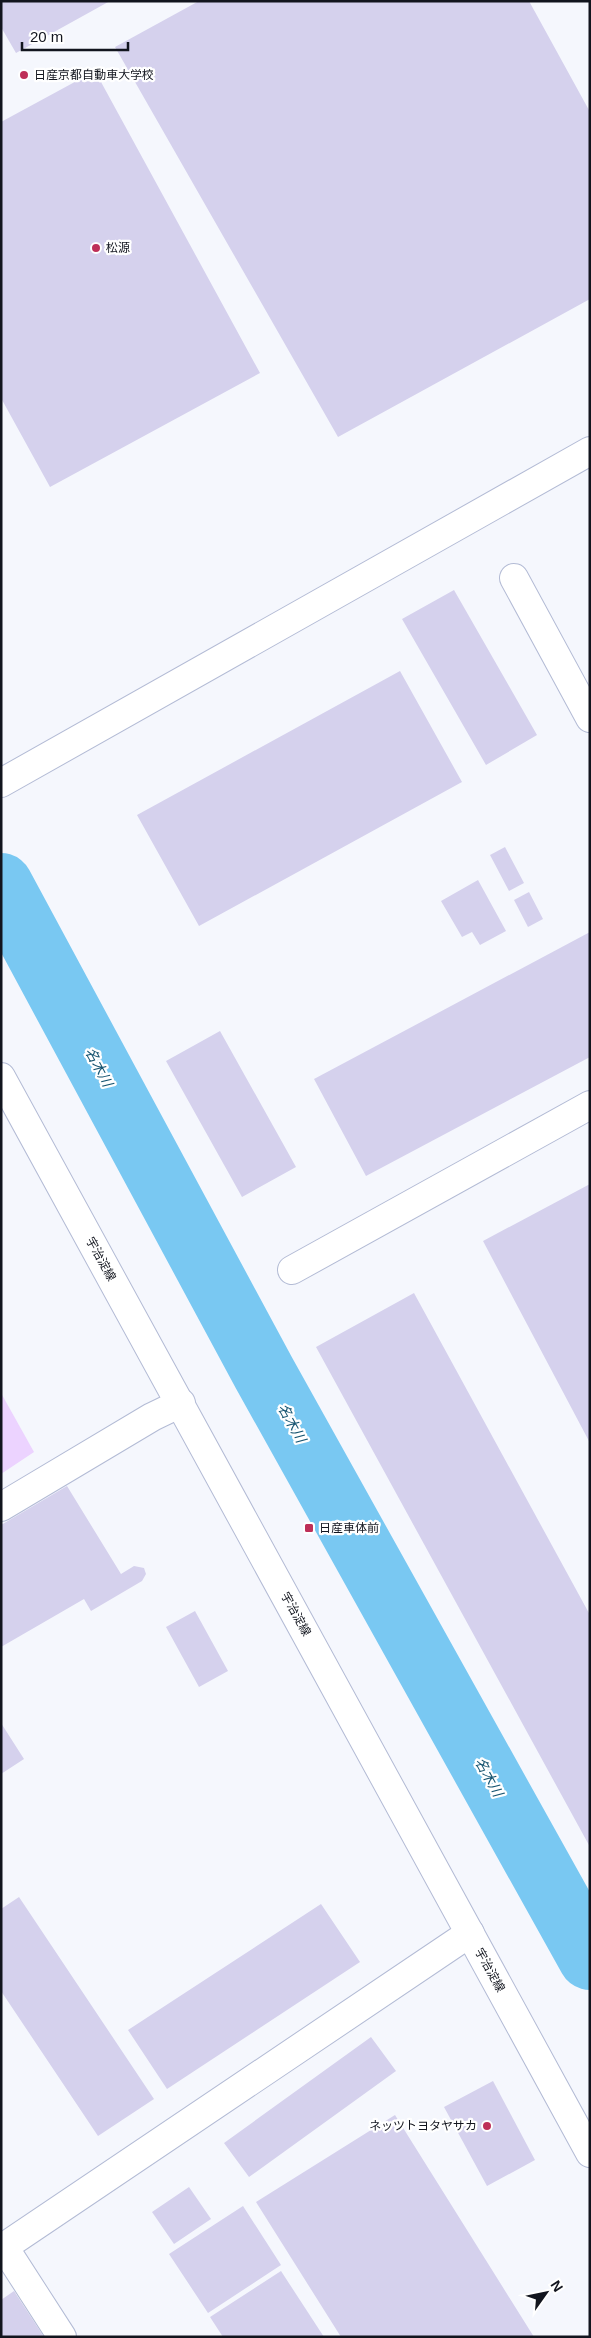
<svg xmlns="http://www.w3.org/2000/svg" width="591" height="2338" viewBox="0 0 591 2338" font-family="Helvetica,'Noto Sans JP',sans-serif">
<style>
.green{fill:#ecd3ff}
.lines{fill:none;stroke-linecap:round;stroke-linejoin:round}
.river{stroke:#79c8f2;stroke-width:64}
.building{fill:#d5d1ed}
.minor-casing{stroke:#b3bbd5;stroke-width:30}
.major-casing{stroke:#b3bbd5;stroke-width:30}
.minor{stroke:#fff;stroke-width:28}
.major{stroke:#fff;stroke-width:28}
.poi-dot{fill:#be2f58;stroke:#fff;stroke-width:2}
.labels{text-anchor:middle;stroke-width:4.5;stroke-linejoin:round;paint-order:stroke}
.poi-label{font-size:12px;fill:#12151e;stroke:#fff;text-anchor:start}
.street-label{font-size:12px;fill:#12151e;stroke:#fff}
.water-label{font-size:14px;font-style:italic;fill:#175571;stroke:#fff}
</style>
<rect width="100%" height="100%" fill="#f5f7fd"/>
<path class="green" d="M 1,1393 L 34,1452 L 1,1474 Z"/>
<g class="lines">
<path class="river" d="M 1,885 L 264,1373 L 590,1958"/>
</g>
<path class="building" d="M 1,1 L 110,1 L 16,53 L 1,27 Z
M 199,1 L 529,1 L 590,112 L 590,299 L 338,437 L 115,47 Z
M 95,71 L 260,373 L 50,487 L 1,398 L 1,122 Z
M 454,590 L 537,735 L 486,765 L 402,619 Z
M 400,671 L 462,782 L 199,926 L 137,815 Z
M 505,847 L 524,883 L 509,891 L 490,855 Z
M 478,880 L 506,931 L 480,945 L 472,932 L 462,937 L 441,901 Z
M 529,892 L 543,919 L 528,927 L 514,900 Z
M 590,932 L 590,1057 L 366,1176 L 314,1079 Z
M 220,1031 L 296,1167 L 242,1197 L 166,1061 Z
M 590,1184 L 590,1443 L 483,1241 Z
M 414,1293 L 590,1615 L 590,1847 L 316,1347 Z
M 67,1486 L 121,1574 L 134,1566 L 144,1568 L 146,1574 L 142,1581 L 91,1611 L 84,1599 L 1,1647 L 1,1525 Z
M 195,1611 L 228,1671 L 199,1687 L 166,1627 Z
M 1,1723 L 24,1759 L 1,1774 Z
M 19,1897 L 154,2099 L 98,2136 L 1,1991 L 1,1909 Z
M 321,1904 L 360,1962 L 167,2089 L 128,2030 Z
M 371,2037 L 396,2071 L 249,2177 L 224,2143 Z
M 493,2081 L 535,2160 L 487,2186 L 444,2107 Z
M 395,2115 L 534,2337 L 341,2337 L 256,2202 Z
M 189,2187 L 211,2219 L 174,2244 L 152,2212 Z
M 243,2206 L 281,2265 L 208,2313 L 169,2254 Z
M 281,2271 L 324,2337 L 223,2337 L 210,2317 Z
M 14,2291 L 44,2337 L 1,2337 L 1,2300 Z"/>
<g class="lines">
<g class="minor-casing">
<path id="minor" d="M 514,578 L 590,718
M 1,783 L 590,451
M 292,1270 L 590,1105
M 1,1507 L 152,1417 L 181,1403
M 4,2247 L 62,2337
M 1,2249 L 470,1933"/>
</g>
<g class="major-casing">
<path id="major" d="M 1,1077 L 590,2153"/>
</g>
<use href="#minor" class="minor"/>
<use href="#major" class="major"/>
</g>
<g class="poi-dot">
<circle cx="24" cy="75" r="5"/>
<circle cx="96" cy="248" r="5"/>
<rect x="304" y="1523" width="10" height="10" rx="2.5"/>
<circle cx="487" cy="2126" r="5"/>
</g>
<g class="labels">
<g class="poi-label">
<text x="34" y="79">日産京都自動車大学校</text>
<text x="106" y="252">松源</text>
<text x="319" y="1532">日産車体前</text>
<text x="477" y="2130" text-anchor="end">ネッツトヨタヤサカ</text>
</g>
<g class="street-label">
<text transform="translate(101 1259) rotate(61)" y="4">宇治淀線</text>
<text transform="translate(296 1614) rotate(61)" y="4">宇治淀線</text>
<text transform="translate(490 1970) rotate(61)" y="4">宇治淀線</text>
</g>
<g class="water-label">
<text transform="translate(99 1067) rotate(62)" y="5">名木川</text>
<text transform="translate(292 1423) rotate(61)" y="5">名木川</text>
<text transform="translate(489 1777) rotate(61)" y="5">名木川</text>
</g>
</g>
<rect width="591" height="2338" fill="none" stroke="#12151e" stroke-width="5"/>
<g transform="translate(546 2293) rotate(57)" stroke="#ffffff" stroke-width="4" paint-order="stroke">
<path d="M0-4L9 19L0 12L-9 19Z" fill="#12151e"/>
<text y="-8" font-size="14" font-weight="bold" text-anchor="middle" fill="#12151e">N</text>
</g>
<path d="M22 42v8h106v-8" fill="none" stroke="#12151e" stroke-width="2.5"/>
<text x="30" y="42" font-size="15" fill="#12151e" stroke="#ffffff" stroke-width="4" paint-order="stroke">20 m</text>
</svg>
